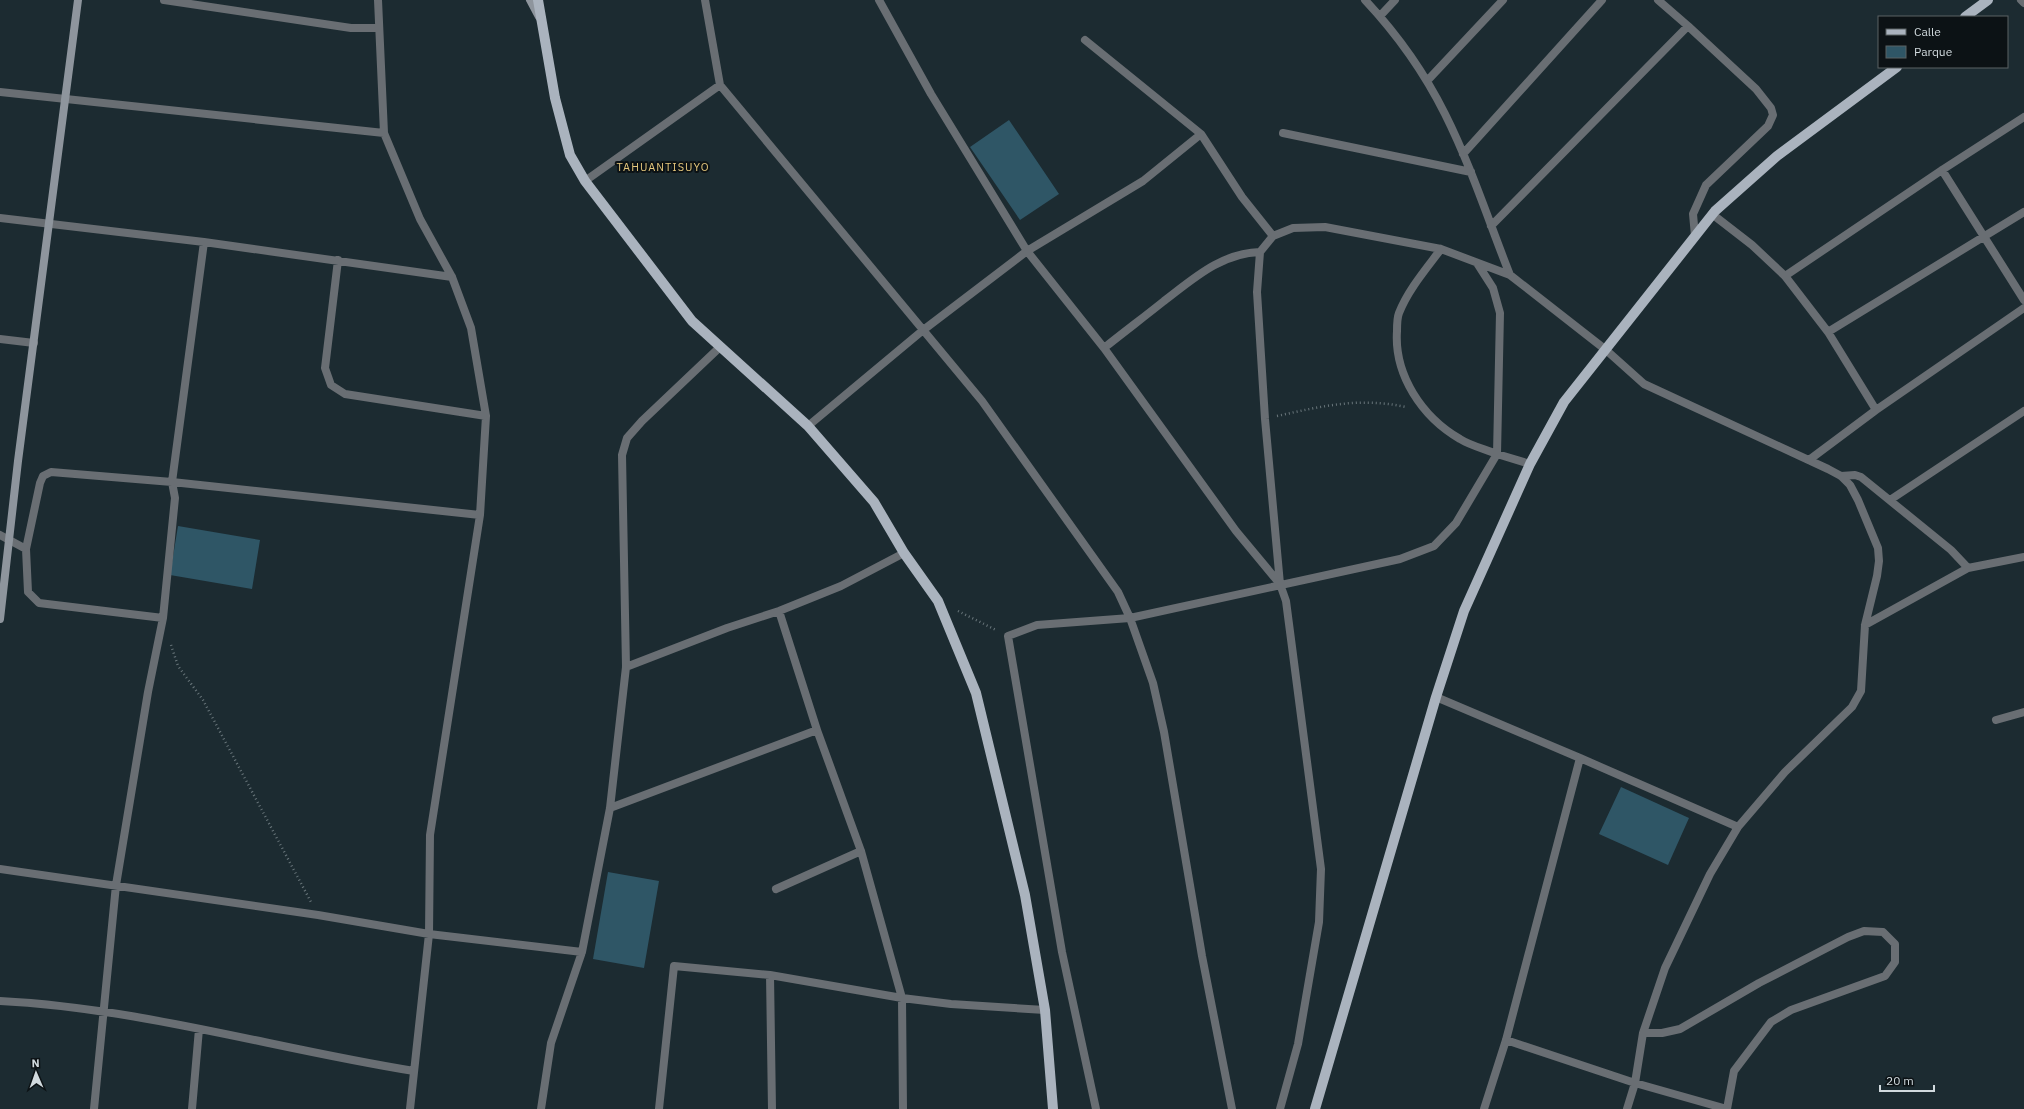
<svg xmlns="http://www.w3.org/2000/svg" width="2024" height="1109" viewBox="0 0 2024 1109" font-family="'IBM Plex Sans',sans-serif">
<style>
.green{fill:#2f5666}
.lines{fill:none;stroke-linecap:round;stroke-linejoin:round}
.path{stroke:#69767b;stroke-width:2.5;stroke-dasharray:1 3;stroke-linecap:butt}
.street{stroke:#696e73;stroke-width:8}
.secondary{stroke:#8e959d;stroke-width:8}
.primary{stroke:#aab3be;stroke-width:10}
.labels{text-anchor:middle;stroke-width:4;stroke-linejoin:round;paint-order:stroke}
.neighbourhood-label{font-size:11px;letter-spacing:1px;fill:#e6c87d;stroke:#0c1215}
</style>
<rect width="100%" height="100%" fill="#1c2b31"/>
<path class="green" d="M 1009,120 L 1059,194 L 1020,220 L 970,147 Z
M 178,526 L 260,540 L 252,589 L 170,575 Z
M 1621,787 L 1689,818 L 1668,865 L 1599,834 Z
M 608,872 L 659,881 L 644,968 L 593,959 Z"/>
<g class="lines">
<path class="path" d="M 1277,416 C 1323,406 1359,397 1406,407
M 958,611 L 996,630
M 171,645 L 178,666 L 203,700 L 311,902"/>
<path class="street" d="M 164,0 L 351,28 L 378,28
M 378,0 L 384,133 L 420,219 L 452,277 L 471,328 L 486,416 L 480,515 L 430,835 L 429,934 L 410,1109
M 705,0 L 720,85 L 982,401 L 1118,592 L 1130,618 L 1153,683 L 1164,732 L 1202,956 L 1232,1109
M 879,0 L 931,94 L 1027,251 L 1104,348 L 1236,531 L 1280,584
M 1365,0 C 1396,33 1425,74 1445,114 C 1471,166 1489,222 1510,275
M 2021,0 L 2024,3
M 1380,16 L 1395,0
M 1688,26 L 1756,89 L 1771,108 L 1773,115 L 1768,126 L 1706,185 L 1693,214 L 1695,236
M 1085,40 L 1201,134 L 1242,197 L 1273,236
M 1427,81 L 1503,0
M 0,92 L 384,133
M 1283,133 L 1471,172
M 1463,154 L 1602,0
M 1942,170 L 2024,300
M 585,181 L 720,85
M 1712,214 L 1752,245 L 1785,276 L 1828,332 L 2024,212
M 0,218 L 204,242 L 452,277
M 1491,226 L 1688,26 L 1658,0
M 1441,249 C 1426,269 1408,290 1399,313 C 1397,318 1397,325 1397,331 C 1394,375 1422,417 1460,439 C 1471,446 1485,449 1497,454 L 1500,313 L 1493,288 L 1477,263
M 338,260 L 325,368 L 331,385 L 345,394 L 486,416
M 1785,276 L 1942,170 L 2024,117
M 1828,332 L 1876,410
M 0,339 L 34,343
M 1104,348 C 1124,332 1144,317 1164,301 C 1193,279 1221,253 1260,252
M 808,426 L 922,331 L 1027,251 L 1143,181 L 1201,134
M 1809,460 L 1876,410 L 2024,308
M 1841,476 L 1855,475 L 1861,477 L 1951,550 L 1968,568
M 1890,500 L 2024,411
M 0,535 L 26,549 L 28,592 L 39,603 L 163,618
M 26,549 L 40,483 L 43,476 L 51,472 L 172,482 L 480,515
M 779,611 L 817,730 L 861,851 L 902,998 L 903,1109
M 1865,625 L 1968,568 L 2024,557
M 626,667 L 727,628 L 779,611 L 841,586 L 904,553
M 1436,697 L 1580,758 L 1506,1040 L 1484,1109
M 1996,720 L 2024,712
M 1580,758 L 1738,827
M 610,808 L 817,730
M 0,869 L 318,915 L 429,934 L 582,952
M 776,889 L 861,851
M 770,975 L 772,1109
M 0,1001 C 140,1008 276,1049 414,1071
M 1506,1040 L 1635,1083 L 1727,1109
M 94,1109 L 116,885 L 148,692 L 163,618 L 175,498 L 172,482 L 204,242
M 192,1109 L 199,1029
M 541,1109 L 551,1043 L 582,952 L 610,808 L 626,667 L 622,455 L 627,438 L 642,421 L 720,347
M 659,1109 L 674,966 L 770,975 L 902,998 L 951,1004 L 1045,1010
M 1096,1109 L 1062,952 L 1008,636 L 1037,625 L 1130,618 L 1400,559 L 1434,546 L 1456,523 L 1497,454 L 1530,464
M 1280,1109 L 1298,1044 L 1319,922 L 1321,869 L 1286,601 L 1280,584 L 1265,419 L 1257,292 L 1260,252 L 1273,236 L 1293,228 L 1325,227 L 1441,249 L 1510,275 L 1606,350 L 1644,384 L 1828,469 L 1841,476 L 1850,485 L 1858,500 L 1878,548 L 1879,561 L 1877,576 L 1865,625 L 1861,691 L 1852,707 L 1785,772 L 1738,827 L 1710,874 L 1665,968 L 1643,1033 L 1662,1033 L 1680,1029 L 1759,983 L 1848,937 L 1864,931 L 1883,932 L 1895,944 L 1895,962 L 1885,976 L 1791,1010 L 1771,1022 L 1734,1071 L 1727,1109
M 1627,1109 L 1635,1083 L 1643,1033"/>
<path class="secondary" d="M 530,0 L 539,17
M 0,619 L 18,461 L 78,0"/>
<path class="primary" d="M 538,0 L 555,98 L 570,155 L 585,181 L 692,321 L 808,426 L 874,502 L 904,553 L 938,601 L 976,693 L 1025,895 L 1045,1010 L 1053,1109
M 1965,17 L 1988,0
M 1315,1109 L 1436,697 L 1464,611 L 1530,464 L 1564,402 L 1715,211 L 1777,156 L 1897,67"/>
</g>
<g class="labels">
<g class="neighbourhood-label">
<text x="663" y="171">TAHUANTISUYO</text>
</g>
</g>
<rect x="1878" y="16" width="130" height="52" fill="#0c1215" stroke="#5b6265"/>
<rect x="1886" y="29" width="20" height="6" fill="#aab3be" stroke="#5b6265"/>
<text x="1914" y="36" font-size="12" fill="#d1dade">Calle</text>
<rect x="1886" y="46" width="20" height="12" fill="#2f5666" stroke="#5b6265"/>
<text x="1914" y="56" font-size="12" fill="#d1dade">Parque</text>
<g transform="translate(36 1073) rotate(358)" stroke="#0c1215" stroke-width="3" paint-order="stroke">
<path d="M0-3L7 15L0 10L-7 15Z" fill="#d1dade"/>
<text y="-6" font-size="11" font-weight="bold" text-anchor="middle" fill="#d1dade">N</text>
</g>
<path d="M1880 1085v6h54v-6" fill="none" stroke="#d1dade" stroke-width="2"/>
<text x="1886" y="1085" font-size="12" fill="#d1dade" stroke="#0c1215" stroke-width="3" paint-order="stroke">20 m</text>
</svg>
